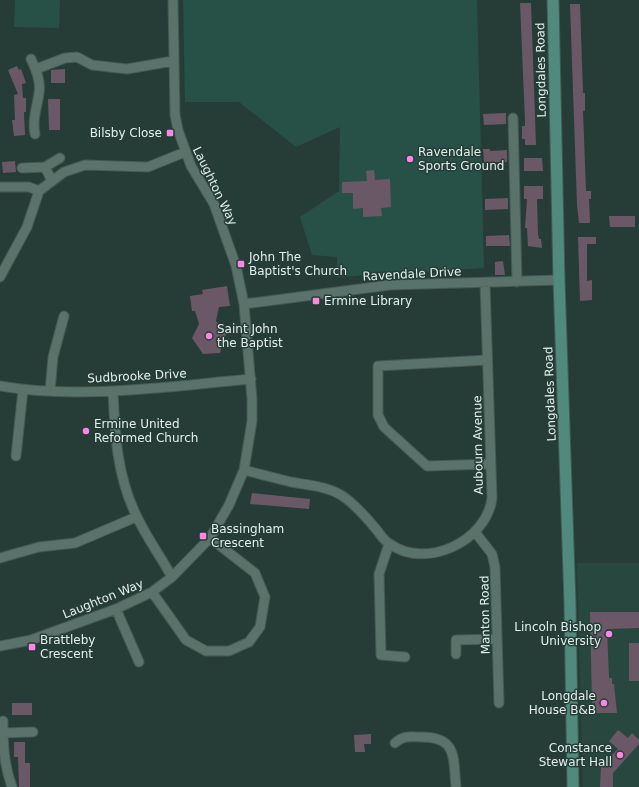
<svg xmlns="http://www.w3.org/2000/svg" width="639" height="787" viewBox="0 0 639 787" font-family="'DejaVu Sans',sans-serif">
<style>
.built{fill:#28483f}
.green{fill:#275146}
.building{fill:#6b5866}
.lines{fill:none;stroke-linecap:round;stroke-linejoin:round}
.minor-casing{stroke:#445953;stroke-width:11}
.secondary-casing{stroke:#445953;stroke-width:13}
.minor{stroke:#59726a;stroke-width:9}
.secondary{stroke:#508a7c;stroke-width:11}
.poi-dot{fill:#fd86e2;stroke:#263d37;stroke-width:1.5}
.labels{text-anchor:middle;stroke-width:3;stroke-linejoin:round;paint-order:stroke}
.street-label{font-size:12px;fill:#e1efeb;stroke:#263d37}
.poi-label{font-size:12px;fill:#e1efeb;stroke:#263d37;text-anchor:start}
</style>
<rect width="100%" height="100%" fill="#263d37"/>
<path class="built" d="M 577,563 L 639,563 L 639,787 L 583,787 Z"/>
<path class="green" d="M 15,0 L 60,0 L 59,28 L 14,27 Z
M 183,0 L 477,0 L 484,268 L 337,277 L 337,257 L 312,255 L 300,217 L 339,191 L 340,127 L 296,147 L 239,102 L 185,102 Z"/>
<path class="building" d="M 520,3 L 531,3 L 536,145 L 525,145 L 525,139 L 522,139 L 522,126 L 525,126 L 525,121 Z
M 570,4 L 580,4 L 583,93 L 585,93 L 585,111 L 583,111 L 586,191 L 591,191 L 591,199 L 589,199 L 590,223 L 579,223 L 577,205 Z
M 17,66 L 19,70 L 21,69 L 26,83 L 22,84 L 23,98 L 26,98 L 26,112 L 24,112 L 25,135 L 14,136 L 12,120 L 15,120 L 14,95 L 18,94 L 8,70 Z
M 65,69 L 65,83 L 51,83 L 51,70 Z
M 48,99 L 60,99 L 60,130 L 49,130 Z
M 506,113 L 506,124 L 484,125 L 483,114 Z
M 483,149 L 490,149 L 490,151 L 507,150 L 507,162 L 484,162 Z
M 524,158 L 542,158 L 543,171 L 524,171 Z
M 15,161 L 16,172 L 3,173 L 2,162 Z
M 374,170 L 375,180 L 390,179 L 391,207 L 381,208 L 382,216 L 363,217 L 363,208 L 353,209 L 353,193 L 342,193 L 342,182 L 367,181 L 366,171 Z
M 524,186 L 543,186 L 543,199 L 537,199 L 538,234 L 539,239 L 541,239 L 542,248 L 528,246 L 527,228 L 525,228 L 527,199 L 524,199 Z
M 508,198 L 508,209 L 485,210 L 485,199 Z
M 609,216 L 635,216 L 635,227 L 610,227 Z
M 509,235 L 510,246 L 486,246 L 486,236 Z
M 578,237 L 596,237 L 596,244 L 587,244 L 587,281 L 592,280 L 592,300 L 580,301 Z
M 503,261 L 505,275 L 495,275 L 495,262 Z
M 227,286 L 230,306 L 219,307 L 216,321 L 226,334 L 220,353 L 203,354 L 192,338 L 199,324 L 195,311 L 192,311 L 190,296 L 203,294 L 202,290 Z
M 252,493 L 310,499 L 309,509 L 250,504 Z
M 590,612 L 639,612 L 639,628 L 607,629 L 609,678 L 612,678 L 612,684 L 614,684 L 617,713 L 596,713 L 595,703 L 592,703 Z
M 629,643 L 639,643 L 639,681 L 629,681 Z
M 12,703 L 32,703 L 32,715 L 12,715 Z
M 618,730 L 628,738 L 632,733 L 639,740 L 639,744 L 613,773 L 613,787 L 600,787 L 601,767 L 618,749 L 609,741 Z
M 371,734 L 371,744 L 364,744 L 365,752 L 355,752 L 354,735 Z
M 14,742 L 25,742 L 25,763 L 30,763 L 30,787 L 19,787 L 18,757 L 14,757 Z"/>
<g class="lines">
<g class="minor-casing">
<path id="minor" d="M 31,59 C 36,70 41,81 39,93 C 37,108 32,119 35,134
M 36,69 L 65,58 L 77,57 L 92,65 L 127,69 L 173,61
M 513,118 L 517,282
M 45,167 L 60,158
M 22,168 L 45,167 L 52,181
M 0,187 L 29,187 L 39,191
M 0,277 L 27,227 L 39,191 L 64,172 L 85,165 L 148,167 L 185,152
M 244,304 L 390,285 L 559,280
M 487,360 L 378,366 L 378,415 L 384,427 L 427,466 L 491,464
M 0,386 C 79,400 171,386 251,379
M 50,391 L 53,357 L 64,316
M 113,392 C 115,435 117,477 137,517 C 147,538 161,557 172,577
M 16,456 L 23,390
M 244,470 C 259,474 275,478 291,482 C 307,485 326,486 341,495 C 354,503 366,517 376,529 C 380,534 384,541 390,544 C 426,570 487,541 492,498 L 485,283
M 475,532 L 492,554 L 495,567 L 499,703
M 389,544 L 379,574 L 381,655 L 405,657
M 0,558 L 39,547 L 75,543 L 136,517
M 152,592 L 186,640 L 206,651 L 229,651 L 249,642 L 260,627 L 265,597 L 255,573 L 210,538
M 116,609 L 139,662
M 0,646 L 31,640 L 116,609 L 152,592 L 172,577 L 210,538 L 229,505 L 244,470 L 252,421 L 252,399 L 244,304 L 236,266 L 214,204 L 191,166 L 178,130 L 175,115 L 173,0
M 456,654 L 456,640 L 497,639
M 3,721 C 3,745 4,765 12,787
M 3,733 L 33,732
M 395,743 C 404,735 409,737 421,737 C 458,737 453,758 456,787"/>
</g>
<g class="secondary-casing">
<path id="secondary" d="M 553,0 L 559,280 L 570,604 L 573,787"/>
</g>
<use href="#minor" class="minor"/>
<use href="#secondary" class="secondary"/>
</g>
<g class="poi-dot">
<rect x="166" y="129" width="8" height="8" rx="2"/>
<circle cx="410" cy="159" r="4"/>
<rect x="237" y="260" width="8" height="8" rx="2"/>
<rect x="312" y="297" width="8" height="8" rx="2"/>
<circle cx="209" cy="336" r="4"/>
<circle cx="86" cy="431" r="4"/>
<rect x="199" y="532" width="8" height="8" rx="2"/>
<circle cx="609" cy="634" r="4"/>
<rect x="28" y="643" width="8" height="8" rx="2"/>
<circle cx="604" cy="703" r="4"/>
<circle cx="620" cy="755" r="4"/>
</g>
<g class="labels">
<g class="street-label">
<text transform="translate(541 70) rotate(-91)" y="4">Longdales Road</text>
<text transform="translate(215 186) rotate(64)" y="4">Laughton Way</text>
<text transform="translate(412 274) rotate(-3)" y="4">Ravendale Drive</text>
<text transform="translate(137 376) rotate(-3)" y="4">Sudbrooke Drive</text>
<text transform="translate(550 394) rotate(-92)" y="4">Longdales Road</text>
<text transform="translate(478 445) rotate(-91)" y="4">Aubourn Avenue</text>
<text transform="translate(103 599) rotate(-22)" y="4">Laughton Way</text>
<text transform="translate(485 615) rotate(-91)" y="4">Manton Road</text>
</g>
<g class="poi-label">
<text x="162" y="137" text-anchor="end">Bilsby Close</text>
<text x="418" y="156">Ravendale<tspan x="418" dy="14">Sports Ground</tspan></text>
<text x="249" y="261">John The<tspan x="249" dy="14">Baptist's Church</tspan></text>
<text x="324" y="305">Ermine Library</text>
<text x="217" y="333">Saint John<tspan x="217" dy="14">the Baptist</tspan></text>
<text x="94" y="428">Ermine United<tspan x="94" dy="14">Reformed Church</tspan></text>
<text x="211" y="533">Bassingham<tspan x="211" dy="14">Crescent</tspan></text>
<text x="601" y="631" text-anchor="end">Lincoln Bishop<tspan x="601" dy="14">University</tspan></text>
<text x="40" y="644">Brattleby<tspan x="40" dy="14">Crescent</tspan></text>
<text x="596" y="700" text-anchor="end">Longdale<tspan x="596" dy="14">House B&amp;B</tspan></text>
<text x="612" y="752" text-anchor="end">Constance<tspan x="612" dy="14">Stewart Hall</tspan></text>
</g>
</g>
</svg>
